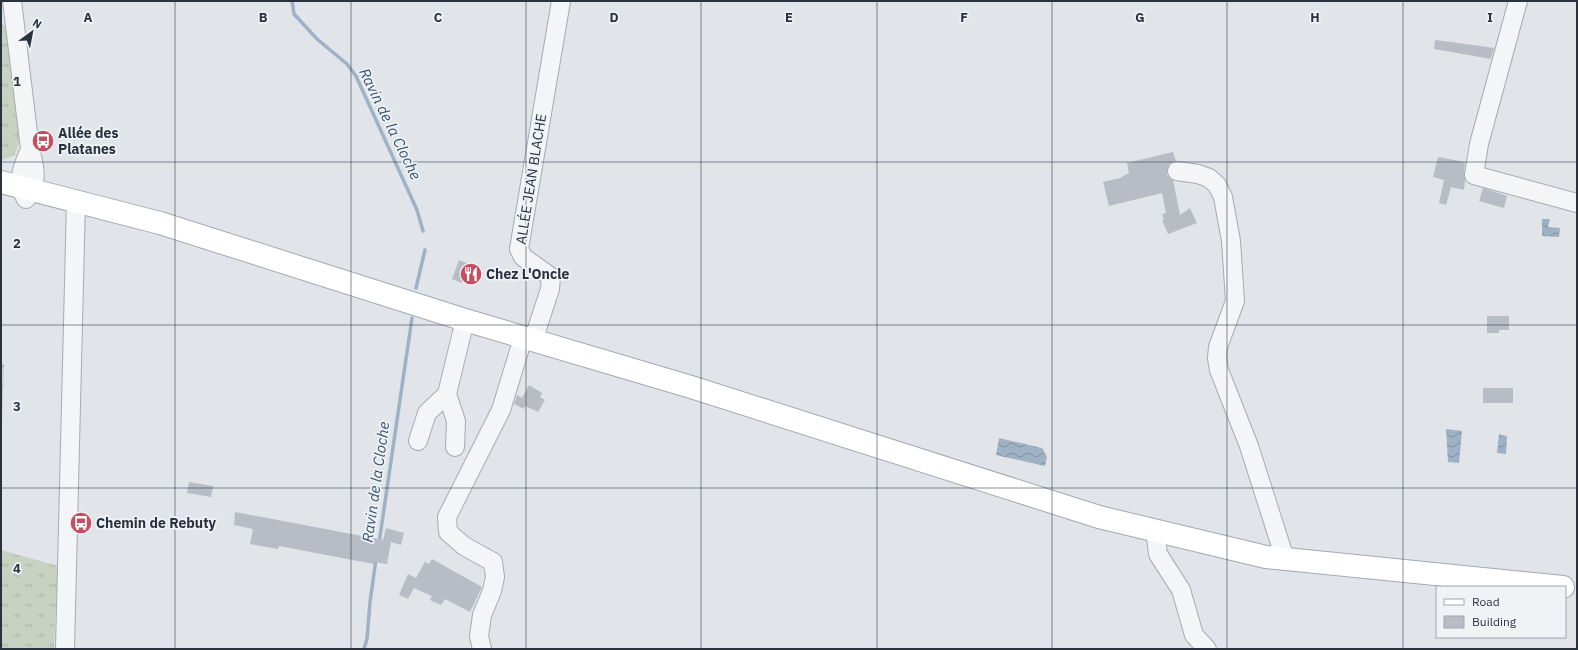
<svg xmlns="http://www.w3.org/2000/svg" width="1578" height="650" viewBox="0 0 1578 650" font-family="'IBM Plex Sans',sans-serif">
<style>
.grass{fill:url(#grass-tufts)}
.forest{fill:url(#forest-firs)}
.water{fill:url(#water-waves)}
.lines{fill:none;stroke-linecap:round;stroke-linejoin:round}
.stream{stroke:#9eb2c6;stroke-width:3.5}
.building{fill:#b8bdc5}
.minor-casing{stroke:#a6abb3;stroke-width:20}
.major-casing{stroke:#a1a9b3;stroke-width:24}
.minor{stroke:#f3f5f7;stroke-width:18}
.major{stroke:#fff;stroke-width:22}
.grid{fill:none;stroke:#2a323f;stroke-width:1;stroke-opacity:0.55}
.labels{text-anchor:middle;stroke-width:3.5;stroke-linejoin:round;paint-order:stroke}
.poi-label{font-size:14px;font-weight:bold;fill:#2a323f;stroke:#f0f3f6;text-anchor:start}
.street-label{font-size:14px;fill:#2a323f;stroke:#f0f3f6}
.water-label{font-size:15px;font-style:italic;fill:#375270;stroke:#f0f3f6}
.grid-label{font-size:13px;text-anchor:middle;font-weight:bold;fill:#2a323f;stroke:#f0f3f6;stroke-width:3.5;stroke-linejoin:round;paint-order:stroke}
</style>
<defs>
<pattern id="grass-tufts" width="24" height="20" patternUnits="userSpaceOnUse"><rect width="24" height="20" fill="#c7d2c2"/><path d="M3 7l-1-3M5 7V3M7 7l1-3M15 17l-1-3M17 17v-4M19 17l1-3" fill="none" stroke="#abb5a8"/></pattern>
<pattern id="forest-firs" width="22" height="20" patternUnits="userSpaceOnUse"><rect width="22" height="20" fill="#c7d2c2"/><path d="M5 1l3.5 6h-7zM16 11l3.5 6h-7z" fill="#abb5a8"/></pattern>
<pattern id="water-waves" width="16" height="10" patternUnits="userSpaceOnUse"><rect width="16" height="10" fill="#9eb2c6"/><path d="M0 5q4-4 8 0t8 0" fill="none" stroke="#8191a2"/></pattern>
</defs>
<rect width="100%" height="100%" fill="#e1e4e9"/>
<path class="grass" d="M 1,23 L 5,27 L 17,98 L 20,139 L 15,155 L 3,160 L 1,159 Z
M 1,550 L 58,566 L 54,649 L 1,649 Z"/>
<path class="forest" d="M 1,364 L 4,365 L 1,448 Z"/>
<path class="water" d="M 1542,219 L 1550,219 L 1548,227 L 1560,228 L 1559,237 L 1542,236 Z
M 1446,429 L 1462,431 L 1459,463 L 1448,462 Z
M 1499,434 L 1501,434 L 1501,435 L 1507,436 L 1506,454 L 1497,453 Z
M 999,438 L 1042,448 L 1047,457 L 1045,466 L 996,455 Z"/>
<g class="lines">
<path class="stream" d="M 292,1 L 294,14 L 317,39 L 347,64 L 356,76 L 417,210 L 423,231
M 416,288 L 425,250
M 379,543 L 412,318
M 364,649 L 367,639 L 370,602 L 376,559"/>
</g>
<path class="building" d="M 1435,40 L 1451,42 L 1494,48 L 1491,59 L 1434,49 Z
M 1173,152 L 1176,161 L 1169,164 L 1167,170 L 1167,175 L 1173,180 L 1180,215 L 1190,208 L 1197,223 L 1168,234 L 1162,220 L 1164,219 L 1162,214 L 1166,213 L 1162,193 L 1109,206 L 1103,182 L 1120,178 L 1129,173 L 1127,163 Z
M 1438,157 L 1465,162 L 1464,174 L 1465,181 L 1464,190 L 1451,187 L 1446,205 L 1439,203 L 1444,180 L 1433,177 Z
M 1483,188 L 1507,196 L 1504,208 L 1479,201 Z
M 459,260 L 469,264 L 468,266 L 478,269 L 474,282 L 464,279 L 462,283 L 452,279 Z
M 1487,316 L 1509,316 L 1509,330 L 1499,330 L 1499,333 L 1487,333 Z
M 529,385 L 542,393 L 540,397 L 545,400 L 538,412 L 525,406 L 524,409 L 514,404 L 517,395 L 522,398 Z
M 1483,388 L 1513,388 L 1513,403 L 1483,403 Z
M 189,482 L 213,486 L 211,497 L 187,493 Z
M 235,512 L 383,540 L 386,528 L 404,533 L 401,545 L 391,542 L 387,564 L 374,562 L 374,564 L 279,546 L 278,549 L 250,544 L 253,529 L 234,525 Z
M 432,559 L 482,587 L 470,612 L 445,599 L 441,605 L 430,600 L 432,596 L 414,588 L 408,599 L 399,595 L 408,574 L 416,578 L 425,562 L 429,564 Z"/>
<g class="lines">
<g class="minor-casing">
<path id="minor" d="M 12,1 L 30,149
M 1518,1 L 1479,144 L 1474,175 L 1577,203
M 30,149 C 35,167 39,183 26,199 C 15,182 23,166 30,149 Z
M 1177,171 L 1198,174 L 1209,178 L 1217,185 L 1223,197 L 1231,241 L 1235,301 L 1218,347 L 1217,358 L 1219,370 L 1249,446 L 1285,559
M 533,341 L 550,289 L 551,277 L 523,257 L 519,249 L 561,1
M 447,394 L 456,421 L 455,447
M 418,441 L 427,413 L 447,394 L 465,320
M 1155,530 L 1158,554 L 1181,590 L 1194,635 L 1207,649
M 65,649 L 76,201
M 482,649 L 479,636 L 482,615 L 492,591 L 495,577 L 493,562 L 464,546 L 448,532 L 447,517 L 501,410 L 523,338"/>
</g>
<g class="major-casing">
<path id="major" d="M 1,182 L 160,223 L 465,320 L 691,387 L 1099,517 L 1266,557 L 1563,587"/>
</g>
<use href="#minor" class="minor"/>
<use href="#major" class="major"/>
</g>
<path class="grid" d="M 175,1 L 175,649M 351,1 L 351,649M 526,1 L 526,649M 701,1 L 701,649M 877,1 L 877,649M 1052,1 L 1052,649M 1227,1 L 1227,649M 1403,1 L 1403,649M 1,162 L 1577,162M 1,325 L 1577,325M 1,488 L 1577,488"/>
<defs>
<g id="bus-disc" transform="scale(1.15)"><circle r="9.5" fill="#c54e62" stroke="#f0f3f6"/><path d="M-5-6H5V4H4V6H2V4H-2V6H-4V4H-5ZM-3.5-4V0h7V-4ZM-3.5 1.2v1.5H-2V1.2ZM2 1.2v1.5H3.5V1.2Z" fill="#fff"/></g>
<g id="restaurant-disc" transform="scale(1.15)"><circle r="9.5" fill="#c54e62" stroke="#f0f3f6"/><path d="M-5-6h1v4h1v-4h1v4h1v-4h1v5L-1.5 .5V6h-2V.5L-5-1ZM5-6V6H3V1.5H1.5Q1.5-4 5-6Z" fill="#fff"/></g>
</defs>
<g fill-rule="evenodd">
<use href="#bus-disc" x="43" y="141"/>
<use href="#restaurant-disc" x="471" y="274"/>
<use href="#bus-disc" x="81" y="523"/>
</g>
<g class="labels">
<g class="poi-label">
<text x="58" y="138">Allée des<tspan x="58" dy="16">Platanes</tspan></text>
<text x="486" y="279">Chez L'Oncle</text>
<text x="96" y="528">Chemin de Rebuty</text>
</g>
<g class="street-label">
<text transform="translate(531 179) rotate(-81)" y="5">ALLÉE JEAN BLACHE</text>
</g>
<g class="water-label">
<text transform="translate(390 124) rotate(64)" y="5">Ravin de la Cloche</text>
<text transform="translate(376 482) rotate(-82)" y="5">Ravin de la Cloche</text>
</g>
</g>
<g class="grid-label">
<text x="88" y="22">A</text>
<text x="263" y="22">B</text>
<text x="438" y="22">C</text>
<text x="614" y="22">D</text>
<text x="789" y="22">E</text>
<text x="964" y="22">F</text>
<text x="1140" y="22">G</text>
<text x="1315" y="22">H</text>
<text x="1490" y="22">I</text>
<text x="17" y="86">1</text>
<text x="17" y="248">2</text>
<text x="17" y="411">3</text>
<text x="17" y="573">4</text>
</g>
<rect width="1578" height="650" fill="none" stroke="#2a323f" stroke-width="4"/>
<rect x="1436" y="586" width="130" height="52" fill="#f0f3f6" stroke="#a1a6ad"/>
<rect x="1444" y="599" width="20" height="6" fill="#ffffff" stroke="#a1a6ad"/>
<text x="1472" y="606" font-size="12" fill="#2a323f">Road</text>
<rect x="1444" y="616" width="20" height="12" fill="#b8bdc5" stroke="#a1a6ad"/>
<text x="1472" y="626" font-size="12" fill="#2a323f">Building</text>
<g transform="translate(32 32) rotate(32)" stroke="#f0f3f6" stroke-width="3" paint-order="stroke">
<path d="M0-3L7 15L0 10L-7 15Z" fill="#2a323f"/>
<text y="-6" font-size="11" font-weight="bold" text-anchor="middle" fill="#2a323f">N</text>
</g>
</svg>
